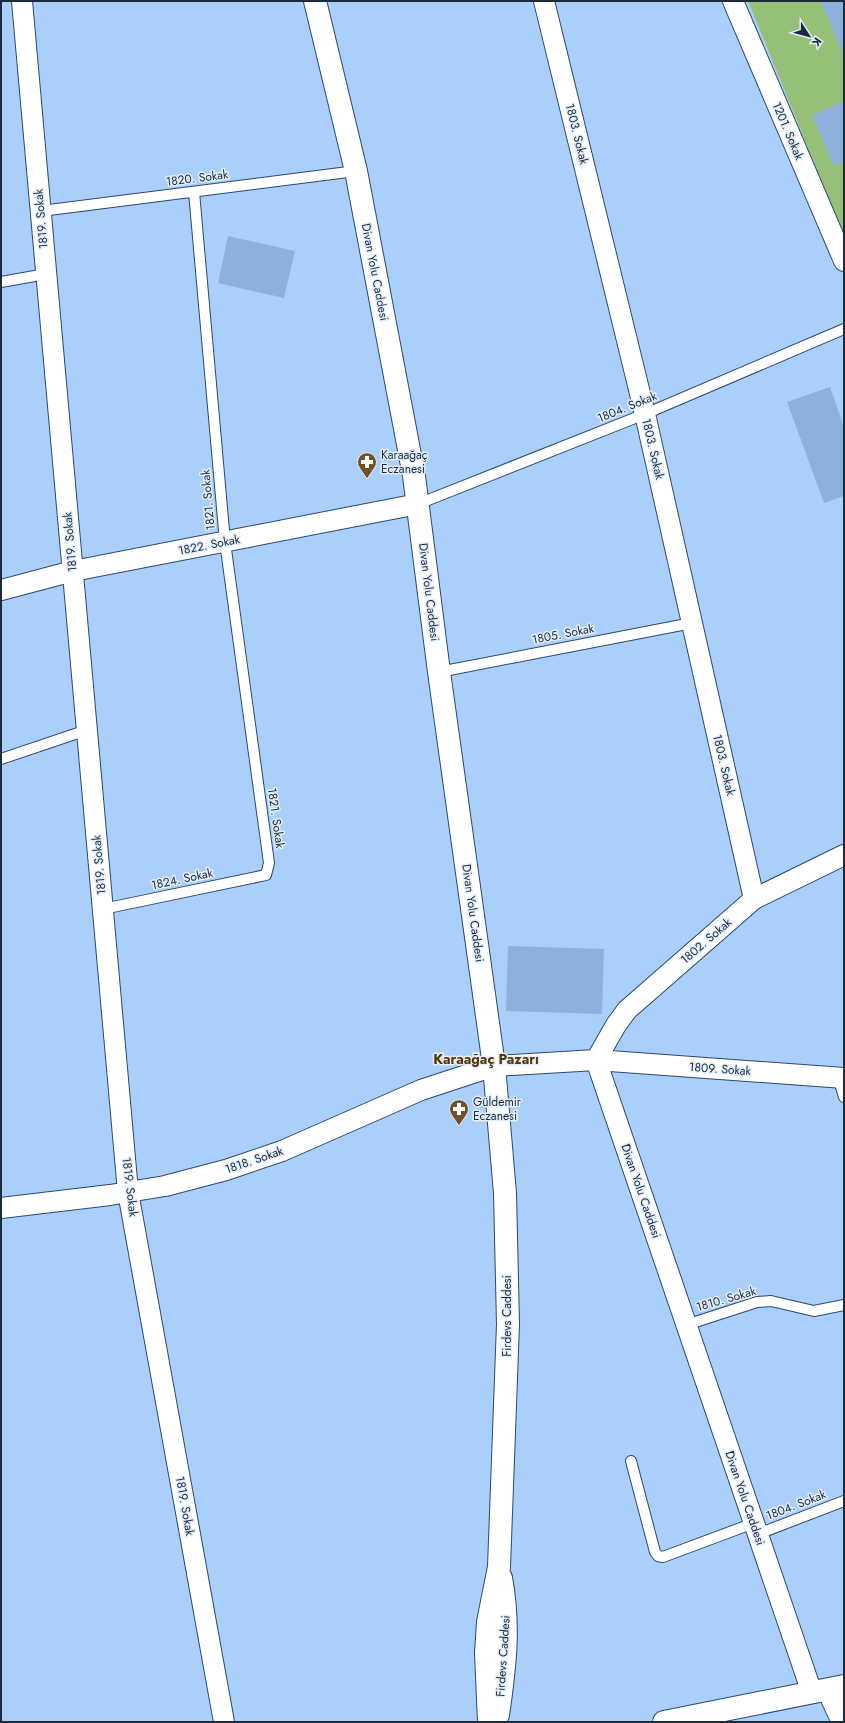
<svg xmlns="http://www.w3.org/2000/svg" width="845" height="1723" viewBox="0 0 845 1723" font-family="Jost,sans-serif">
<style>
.green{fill:#96c077}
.building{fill:#8eb1dc}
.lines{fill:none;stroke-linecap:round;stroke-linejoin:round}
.service-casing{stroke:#2a4a6e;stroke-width:12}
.minor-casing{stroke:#2a4a6e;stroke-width:22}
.tertiary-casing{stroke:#2a4a6e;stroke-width:24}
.secondary-casing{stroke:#2a4a6e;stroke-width:24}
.service{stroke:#fff;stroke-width:10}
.minor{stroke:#fff;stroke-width:20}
.tertiary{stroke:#fff;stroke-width:22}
.secondary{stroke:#fff;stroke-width:22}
.labels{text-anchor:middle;stroke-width:3;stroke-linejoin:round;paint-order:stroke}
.street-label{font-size:12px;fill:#1c2b3b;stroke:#e3eefb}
.poi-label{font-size:12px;fill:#1c2b3b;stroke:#e3eefb;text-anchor:start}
.quarter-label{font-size:14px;font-weight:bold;fill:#5a3800;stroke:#e3eefb}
</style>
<rect width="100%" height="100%" fill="#abcffb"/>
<path class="green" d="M 748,1 L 844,1 L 844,236 Z"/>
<path class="building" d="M 821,1 L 844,1 L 844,57 Z
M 844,101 L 844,161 L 834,166 L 812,115 Z
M 228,236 L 295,251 L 284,298 L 218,283 Z
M 830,387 L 844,427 L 844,496 L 824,503 L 787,402 Z
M 508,946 L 604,949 L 602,1014 L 506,1011 Z"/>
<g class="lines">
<g class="service-casing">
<path id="service" d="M 41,211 L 356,171
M 1,282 L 46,274
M 418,504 L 645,414 L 844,329
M 439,672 L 692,623
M 1,759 L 87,730
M 103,909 L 266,875 L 269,863 L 225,542 L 194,192
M 838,1077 L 844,1097
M 686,1325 L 757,1302 L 771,1301 L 814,1311 L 844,1305
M 631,1461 L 655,1552 L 658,1556 L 663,1557 L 754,1523
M 758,1534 L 844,1501"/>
</g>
<g class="minor-casing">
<path id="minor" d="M 22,1 L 128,1192 L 224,1722
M 544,1 L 645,414 L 754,899
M 733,1 L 844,261
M 1,590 L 73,571 L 418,504
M 844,855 L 754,899 L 627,1010 L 616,1025 L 596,1060 L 844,1078
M 1,1208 L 110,1195 L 165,1186 L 226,1170 L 282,1151 L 421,1090 L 494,1066 L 596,1060 L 812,1693"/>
</g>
<g class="tertiary-casing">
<path id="tertiary" d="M 315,1 L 356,171 L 414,476 L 439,672 L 494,1066 L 505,1193 L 508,1324 L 499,1567 L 488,1622 L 486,1653 L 489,1722
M 828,1690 L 843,1722
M 498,1715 C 505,1667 510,1626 501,1578"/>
</g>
<g class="secondary-casing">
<path id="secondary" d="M 664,1722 L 844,1686"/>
</g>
<use href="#service" class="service"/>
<use href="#minor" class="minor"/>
<use href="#tertiary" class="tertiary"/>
<use href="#secondary" class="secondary"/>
</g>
<defs>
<g id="pharmacy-pin" transform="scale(1)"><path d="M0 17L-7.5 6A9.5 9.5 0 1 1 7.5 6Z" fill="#705126" stroke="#e3eefb"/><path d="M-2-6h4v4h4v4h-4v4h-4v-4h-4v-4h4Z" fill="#fff"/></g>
</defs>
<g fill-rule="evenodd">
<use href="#pharmacy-pin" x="367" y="462"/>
<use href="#pharmacy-pin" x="459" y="1109"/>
</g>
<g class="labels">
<g class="street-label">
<text transform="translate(788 131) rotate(67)" y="4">1201. Sokak</text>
<text transform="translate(577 134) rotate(76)" y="4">1803. Sokak</text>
<text transform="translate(197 178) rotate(-7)" y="4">1820. Sokak</text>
<text transform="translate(41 219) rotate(-95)" y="4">1819. Sokak</text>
<text transform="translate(375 272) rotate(79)" y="4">Divan Yolu Caddesi</text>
<text transform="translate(627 407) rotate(-22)" y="4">1804. Sokak</text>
<text transform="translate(653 449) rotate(77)" y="4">1803. Sokak</text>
<text transform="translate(208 500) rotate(-95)" y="4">1821. Sokak</text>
<text transform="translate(70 542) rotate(-95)" y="4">1819. Sokak</text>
<text transform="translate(209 545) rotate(-11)" y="4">1822. Sokak</text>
<text transform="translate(429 592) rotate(83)" y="4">Divan Yolu Caddesi</text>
<text transform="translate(563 634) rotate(-11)" y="4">1805. Sokak</text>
<text transform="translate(724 765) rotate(77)" y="4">1803. Sokak</text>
<text transform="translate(276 818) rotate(82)" y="4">1821. Sokak</text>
<text transform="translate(99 865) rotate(-95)" y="4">1819. Sokak</text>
<text transform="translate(182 879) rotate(-12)" y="4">1824. Sokak</text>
<text transform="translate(473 913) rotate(82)" y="4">Divan Yolu Caddesi</text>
<text transform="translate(706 941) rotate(-41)" y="4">1802. Sokak</text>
<text transform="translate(720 1069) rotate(4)" y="4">1809. Sokak</text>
<text transform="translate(254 1160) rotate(-19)" y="4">1818. Sokak</text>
<text transform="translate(130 1187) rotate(83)" y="4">1819. Sokak</text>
<text transform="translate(641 1191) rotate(71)" y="4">Divan Yolu Caddesi</text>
<text transform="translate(726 1299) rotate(-16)" y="4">1810. Sokak</text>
<text transform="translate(507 1316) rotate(-90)" y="4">Firdevs Caddesi</text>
<text transform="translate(745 1498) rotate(71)" y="4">Divan Yolu Caddesi</text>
<text transform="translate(796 1505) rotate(-21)" y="4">1804. Sokak</text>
<text transform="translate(185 1506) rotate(80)" y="4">1819. Sokak</text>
<text transform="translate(503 1656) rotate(-86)" y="4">Firdevs Caddesi</text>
</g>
<g class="poi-label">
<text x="381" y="459">Karaağaç<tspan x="381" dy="14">Eczanesi</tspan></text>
<text x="473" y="1106">Güldemir<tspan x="473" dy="14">Eczanesi</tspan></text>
</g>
<g class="quarter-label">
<text x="486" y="1064">Karaağaç Pazarı</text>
</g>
</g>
<rect width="845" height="1723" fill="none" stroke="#1c2b3b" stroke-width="4"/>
<g transform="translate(809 36) rotate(126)" stroke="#e3eefb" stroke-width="3" paint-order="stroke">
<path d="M0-3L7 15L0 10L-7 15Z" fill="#1c2b3b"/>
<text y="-6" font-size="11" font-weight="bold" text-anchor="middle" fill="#1c2b3b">K</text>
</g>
</svg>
